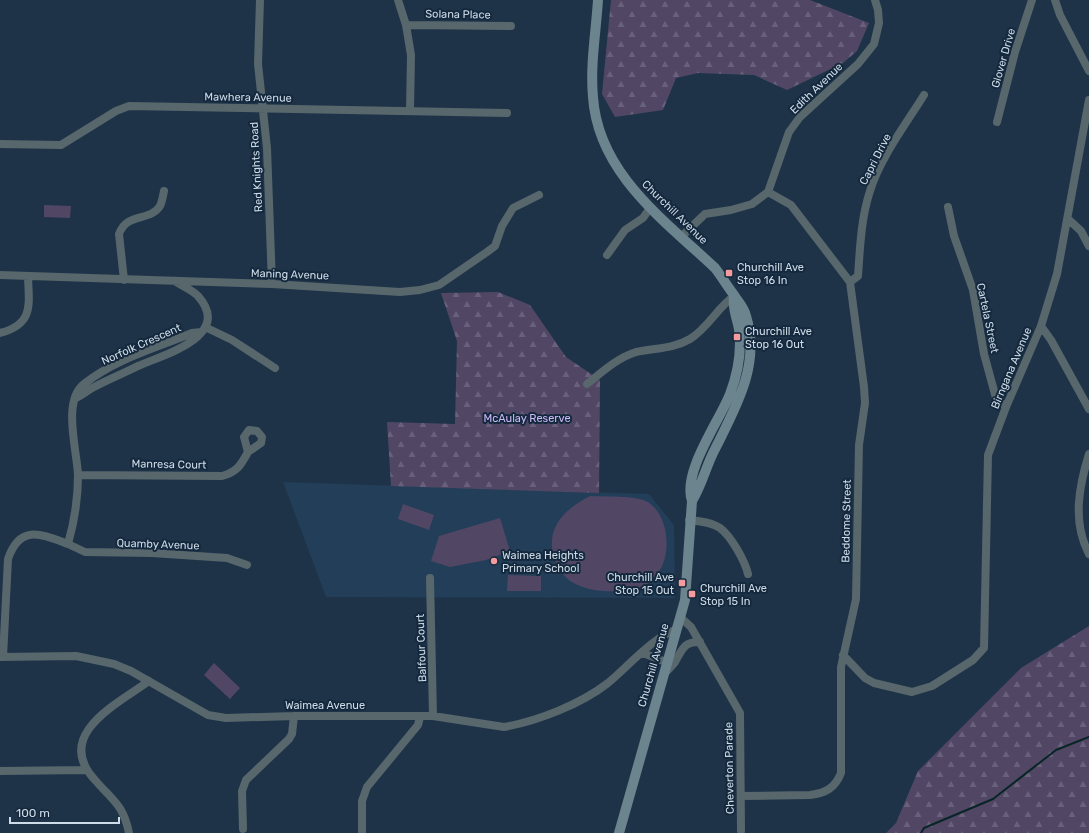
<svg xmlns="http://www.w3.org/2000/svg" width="1089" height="833" viewBox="0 0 1089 833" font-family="Rubik,sans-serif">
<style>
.built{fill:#233e58}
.forest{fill:url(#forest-firs)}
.garden{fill:#514765}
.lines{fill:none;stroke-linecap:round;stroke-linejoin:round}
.stream{stroke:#082526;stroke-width:2}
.street{stroke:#57676c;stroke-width:8}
.secondary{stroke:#6b848d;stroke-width:10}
.poi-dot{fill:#f59b9d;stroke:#14293d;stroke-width:1.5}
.labels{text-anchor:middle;stroke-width:4;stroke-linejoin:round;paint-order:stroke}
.street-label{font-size:11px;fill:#cedbe8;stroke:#14293d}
.poi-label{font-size:11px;fill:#cedbe8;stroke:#14293d;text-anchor:start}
.park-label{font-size:11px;fill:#cfb9f9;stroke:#14293d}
</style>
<defs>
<pattern id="forest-firs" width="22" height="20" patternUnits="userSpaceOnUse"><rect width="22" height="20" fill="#514765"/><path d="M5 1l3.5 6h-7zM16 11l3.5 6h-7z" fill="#69617b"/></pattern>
</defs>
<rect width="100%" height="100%" fill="#1e3348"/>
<path class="built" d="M 283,482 L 649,494 L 674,525 L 675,598 L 326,597 Z"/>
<path class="forest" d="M 611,0 L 810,0 L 869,23 L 857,51 L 843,63 L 787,90 L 754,75 L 698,73 L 676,78 L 663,110 L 615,117 L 602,94 Z
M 498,292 L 530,305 L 566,357 L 600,380 L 599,493 L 391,486 L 387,422 L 455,424 L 457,341 L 441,293 Z
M 1089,626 L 1089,833 L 886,833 L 896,823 L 918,771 L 1021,668 Z"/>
<path class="garden" d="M 44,205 L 71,206 L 70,218 L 44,217 Z
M 590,496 C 605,497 635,495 648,502 C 669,516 672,554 658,573 C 653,580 645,586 638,591 C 615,591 592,594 572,582 C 565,578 558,568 555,561 C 544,529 563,510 590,496 Z
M 403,504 L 434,515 L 429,530 L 398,519 Z
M 500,518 L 510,551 L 486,560 L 450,567 L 431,561 L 439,536 Z
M 508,575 L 541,576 L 541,591 L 507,591 Z
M 214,663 L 240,688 L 230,699 L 204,675 Z"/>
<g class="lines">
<path class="stream" d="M 921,833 L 924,828 L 993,799 L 1056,750 L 1089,737"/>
<path class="street" d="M 260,0 L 258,64 L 267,148 L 272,284
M 398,0 L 406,25 L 411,55 L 410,111
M 1055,0 L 1060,15 L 1089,71
M 406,25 L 511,26
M 997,122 L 1015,52 L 1032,0
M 0,144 L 61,145 L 116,111 L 129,106 L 507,113
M 948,207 L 954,236 L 973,290 L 984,354 L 996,398 L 1006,407
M 1068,219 L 1081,231 L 1089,246
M 682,236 L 705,214 L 731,210 L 752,204 L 768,192 L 789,132 L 800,117 L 858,64 L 874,44 L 879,23 L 878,10 L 875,0
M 607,255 L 625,230 L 643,218 L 650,208
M 0,275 L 272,284 L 400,292 L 420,290 L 439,285 L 487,252 L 495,246 L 502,226 L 513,208 L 539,195
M 124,280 L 119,234 C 127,212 150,222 160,206 C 162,202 163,196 164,191
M 850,282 L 858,276 C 860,248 861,218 870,191 C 880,158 906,124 924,95
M 1041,326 L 1051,340 L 1089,409
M 205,327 L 232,340 L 275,368
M 0,333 C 34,324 29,305 28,277
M 587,384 C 602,372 617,358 636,352 C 654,348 673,349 690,339 C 708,328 717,308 734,296
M 76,398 C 83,395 88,390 94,387 C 109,379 124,373 138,366 C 165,354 233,336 198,296 C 192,290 182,286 175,281
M 1089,454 C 1079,486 1072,522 1089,554
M 78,475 L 222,476 C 237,472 241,465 248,452 L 244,437 L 249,430 L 257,431 L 262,437 L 261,443 L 248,452
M 689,520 C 699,521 712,522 720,528 C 731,536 745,561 748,574
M 68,544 L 85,552 L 152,553 L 227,558 L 247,565
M 430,578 L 433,716
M 680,617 L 691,627 L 740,713 L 741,831
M 643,653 L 666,662
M 843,655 L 865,678 L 874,683 L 912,692 L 932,686 L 973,660 L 984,648 L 988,455 L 1006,407 L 1041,326 L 1057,274 L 1089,100
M 0,657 L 76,656 L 114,664 L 131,671 L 208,715 L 226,718 L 294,716 L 433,716 L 504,727 C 538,721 581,704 608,683 C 625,669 657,634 676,630
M 3,657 L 8,559 C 20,524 41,534 68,544 C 74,523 78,497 78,475 C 77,450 62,401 84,384 C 115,359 156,348 192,333 L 201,332
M 664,674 C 668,670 672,666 675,662 C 682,650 684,641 700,642
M 0,771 L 86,770
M 741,796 L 810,795 C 826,793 835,788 841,773 L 841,667 L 856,599 L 859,445 L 865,403 L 864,387 L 850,282 L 791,205 L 768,192
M 243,829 L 242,791 L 246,780 L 289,739 L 292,734 L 294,716
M 129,833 C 123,804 113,801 95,780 C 53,735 117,704 149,681
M 362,833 L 362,801 L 367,787 L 418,725 L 420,717"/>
<path class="secondary" d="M 598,0 C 596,32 590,65 593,97 C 598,173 664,220 715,268 C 722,277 727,286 734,295 C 738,302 744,307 746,316 C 761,364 736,407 715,449 C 706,466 702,485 692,501 L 685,600 L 619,833
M 692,501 C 682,472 719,422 730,394 C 738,373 742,352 739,329 C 737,318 732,308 734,296"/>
</g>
<g class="poi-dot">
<rect x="725" y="269" width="8" height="8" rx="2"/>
<rect x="733" y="333" width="8" height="8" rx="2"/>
<circle cx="494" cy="561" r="4"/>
<rect x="678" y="579" width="8" height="8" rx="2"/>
<rect x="688" y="590" width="8" height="8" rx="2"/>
</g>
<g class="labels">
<g class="street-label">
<text transform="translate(458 14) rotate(1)" y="4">Solana Place</text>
<text transform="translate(1003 58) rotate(-74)" y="4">Glover Drive</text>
<text transform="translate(816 88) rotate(-44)" y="4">Edith Avenue</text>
<text transform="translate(248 97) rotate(1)" y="4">Mawhera Avenue</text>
<text transform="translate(875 159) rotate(-63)" y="4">Capri Drive</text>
<text transform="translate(256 167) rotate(-93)" y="4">Red Knights Road</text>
<text transform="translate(675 212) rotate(44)" y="4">Churchill Avenue</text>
<text transform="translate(290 274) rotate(2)" y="4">Maning Avenue</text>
<text transform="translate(988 318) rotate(78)" y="4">Cartela Street</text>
<text transform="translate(141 344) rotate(-24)" y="4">Norfolk Crescent</text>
<text transform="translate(1011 368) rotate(-67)" y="4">Birngana Avenue</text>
<text transform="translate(169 464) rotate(1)" y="4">Manresa Court</text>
<text transform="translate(846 521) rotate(-89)" y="4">Beddome Street</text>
<text transform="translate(158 544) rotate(2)" y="4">Quamby Avenue</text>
<text transform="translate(421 648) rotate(-92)" y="4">Balfour Court</text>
<text transform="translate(653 665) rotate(-74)" y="4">Churchill Avenue</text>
<text x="325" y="709">Waimea Avenue</text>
<text transform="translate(729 768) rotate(-91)" y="4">Cheverton Parade</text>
</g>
<g class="poi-label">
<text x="737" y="271">Churchill Ave<tspan x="737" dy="13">Stop 16 In</tspan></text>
<text x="745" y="335">Churchill Ave<tspan x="745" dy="13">Stop 16 Out</tspan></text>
<text x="502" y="559">Waimea Heights<tspan x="502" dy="13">Primary School</tspan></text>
<text x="674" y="581" text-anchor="end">Churchill Ave<tspan x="674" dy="13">Stop 15 Out</tspan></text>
<text x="700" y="592">Churchill Ave<tspan x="700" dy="13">Stop 15 In</tspan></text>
</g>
<g class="park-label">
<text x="527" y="422">McAulay Reserve</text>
</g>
</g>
<path d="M10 817v6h109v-6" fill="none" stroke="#cedbe8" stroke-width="2"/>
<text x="16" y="817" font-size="12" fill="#cedbe8" stroke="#14293d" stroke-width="3" paint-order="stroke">100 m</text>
</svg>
